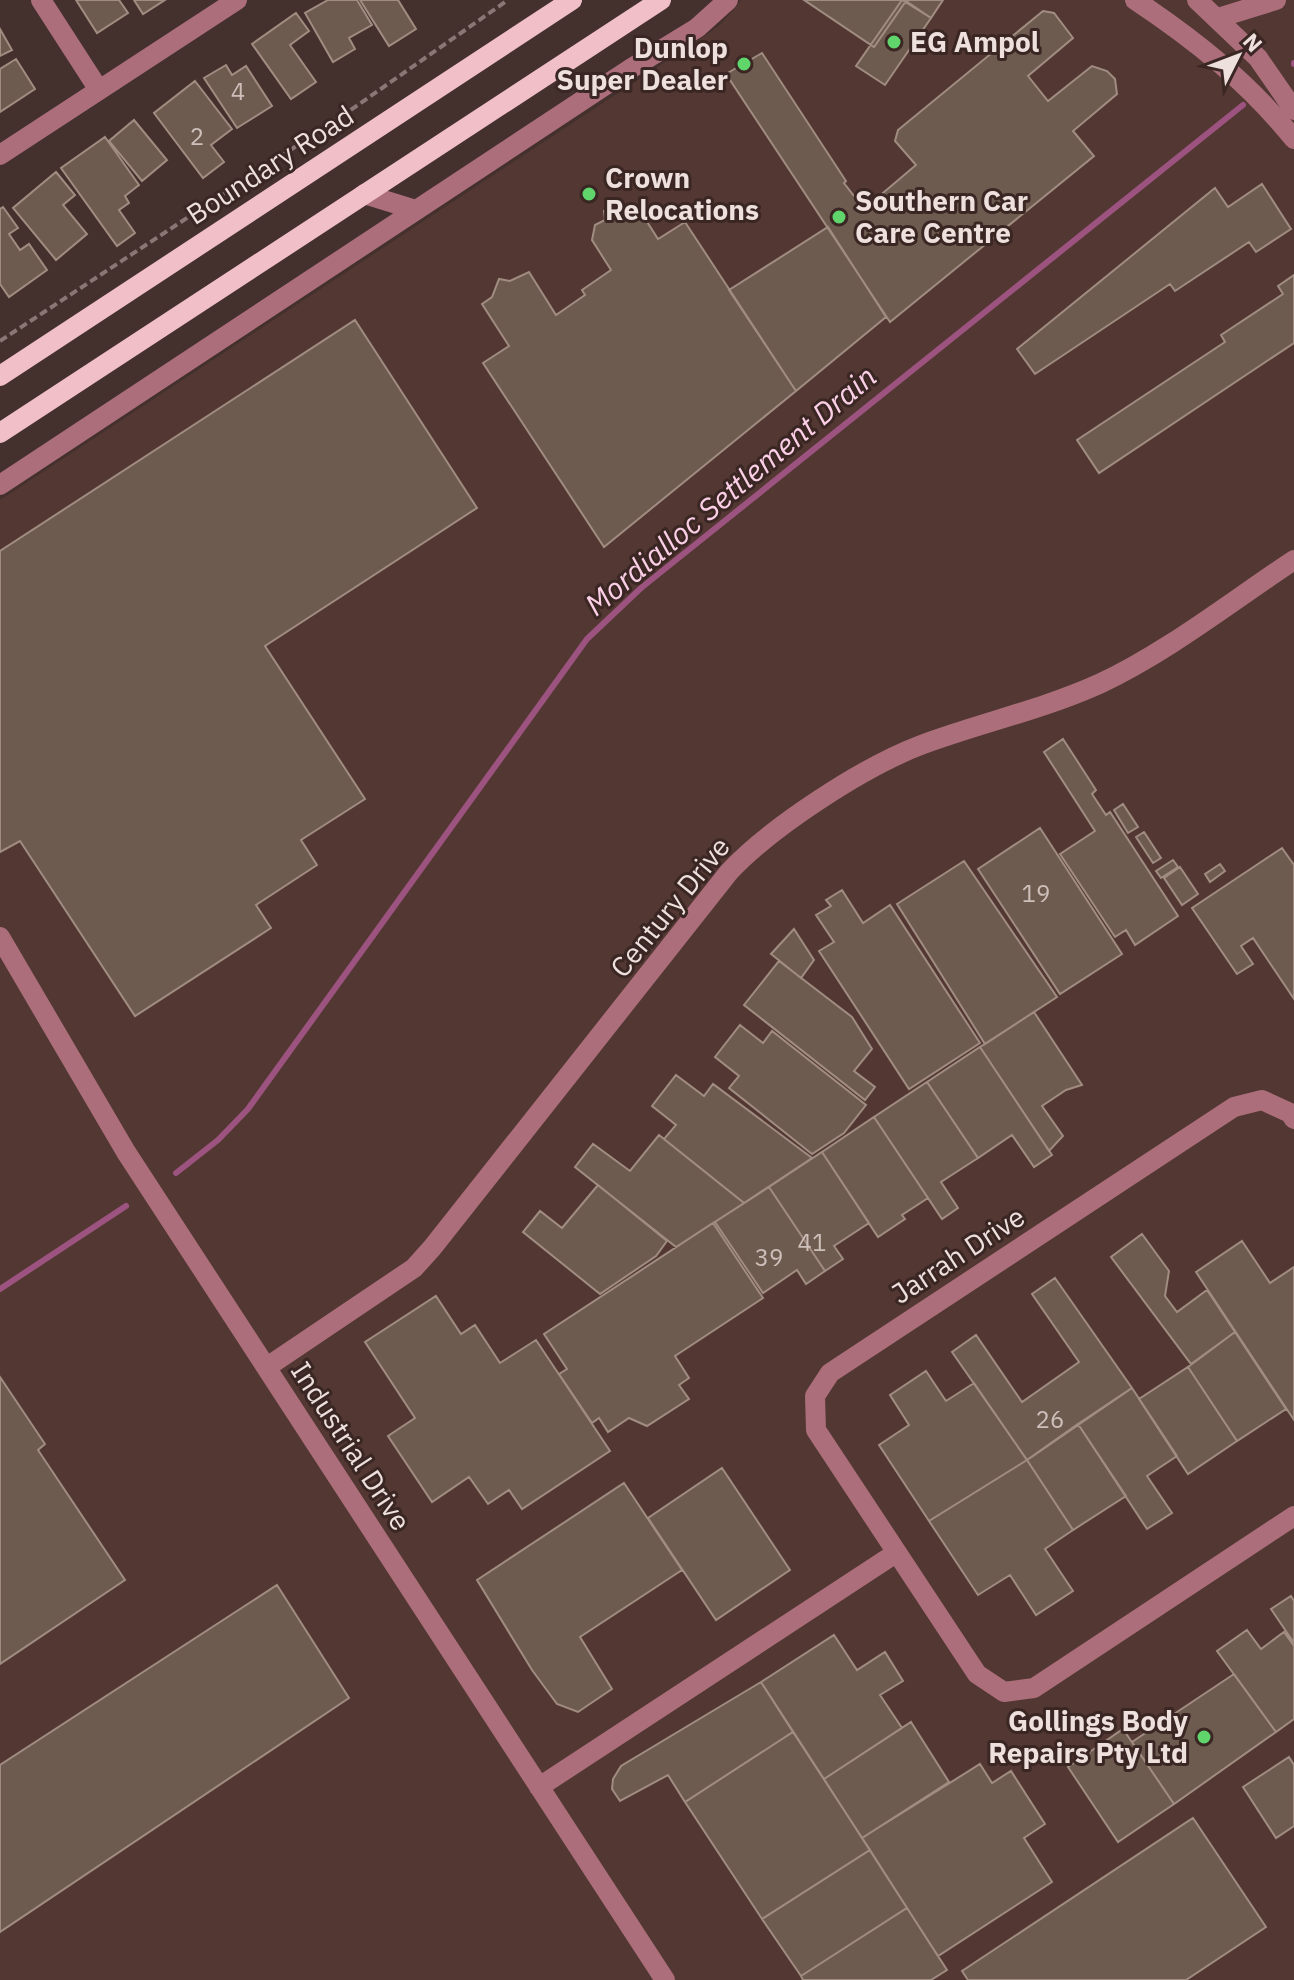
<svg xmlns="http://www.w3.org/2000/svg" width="1294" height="1980" viewBox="0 0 1294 1980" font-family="'IBM Plex Sans',sans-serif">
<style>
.built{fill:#523732}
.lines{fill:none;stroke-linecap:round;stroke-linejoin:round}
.stream{stroke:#9d5380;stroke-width:6}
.building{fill:#6e5b50;stroke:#a08c80;stroke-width:2}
.path{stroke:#887774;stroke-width:4;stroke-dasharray:8 4;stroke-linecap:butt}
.minor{stroke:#ab6e7a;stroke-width:20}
.major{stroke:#f1bfc7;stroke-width:20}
.poi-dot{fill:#60d56b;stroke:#3a2623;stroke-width:3}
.labels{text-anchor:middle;stroke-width:6;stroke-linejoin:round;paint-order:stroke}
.number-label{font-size:24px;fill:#cdbfba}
.poi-label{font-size:28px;font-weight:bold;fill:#ede0dd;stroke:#3a2623;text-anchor:start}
.street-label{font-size:28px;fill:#ede0dd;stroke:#3a2623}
.water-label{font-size:30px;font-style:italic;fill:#fbd0e7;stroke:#3a2623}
</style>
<rect width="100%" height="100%" fill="#44302d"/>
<path class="built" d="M 741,0 L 1294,0 L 1294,1980 L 0,1980 L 0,500 L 703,37 L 720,25 Z"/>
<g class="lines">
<path class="stream" d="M 1294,64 L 1294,63
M 176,1173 L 218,1140 L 248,1109 L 587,639 L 641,588 L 1243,105
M 0,1289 L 126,1206"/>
</g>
<path class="building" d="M 76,0 L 119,0 L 128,13 L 97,33 Z
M 134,0 L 165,0 L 143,14 Z
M 328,0 L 357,0 L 372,25 L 349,38 L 355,49 L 333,62 L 305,13 Z
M 360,0 L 398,0 L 416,29 L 389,46 Z
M 804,0 L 943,0 L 931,18 L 906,1 L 874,47 Z
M 902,0 L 931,18 L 885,85 L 856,66 Z
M 1043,11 L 1054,13 L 1073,38 L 1028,76 L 1048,101 L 1092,66 L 1107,71 L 1115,79 L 1117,94 L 1073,131 L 1094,156 L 890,322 L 726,74 L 762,53 L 846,181 L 844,183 L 864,209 L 916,165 L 895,141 L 898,130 Z
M 296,13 L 309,31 L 290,45 L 316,82 L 291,99 L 252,44 Z
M 0,29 L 12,50 L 0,56 Z
M 16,59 L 35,89 L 0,112 L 0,69 Z
M 226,65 L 232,75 L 246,66 L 272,106 L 237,128 L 204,78 Z
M 195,81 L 232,129 L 211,145 L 224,162 L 203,178 L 154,113 Z
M 134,120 L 167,160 L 142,181 L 109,141 Z
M 105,137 L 139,185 L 125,196 L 129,203 L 119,210 L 135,233 L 117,246 L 61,168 Z
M 56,172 L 75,195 L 63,205 L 87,234 L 56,260 L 13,208 Z
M 1262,184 L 1291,229 L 1256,252 L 1249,242 L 1175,291 L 1170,284 L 1035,374 L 1017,349 L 1215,188 L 1228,207 Z
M 625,206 L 639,209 L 658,239 L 685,222 L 796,391 L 604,547 L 483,363 L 509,346 L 482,304 L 492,297 L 499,279 L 510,281 L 529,272 L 556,315 L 585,295 L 582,290 L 611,270 L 592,240 L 595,225 L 605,220 L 604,211 L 613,210 L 615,213 Z
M 3,207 L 18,228 L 9,234 L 20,250 L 29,244 L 47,270 L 9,297 L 0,284 L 0,209 Z
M 828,227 L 886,317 L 796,391 L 729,290 Z
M 1294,275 L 1294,343 L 1099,473 L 1077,440 L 1225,342 L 1221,335 L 1283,294 L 1278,286 Z
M 355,320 L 477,508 L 265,646 L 365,799 L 301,840 L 317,865 L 256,905 L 271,928 L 135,1016 L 20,841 L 0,852 L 0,551 Z
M 1063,739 L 1096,790 L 1092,794 L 1106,815 L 1110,812 L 1178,916 L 1135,945 L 1126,930 L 1115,937 L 1060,854 L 1095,831 L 1044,752 Z
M 1123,804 L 1138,827 L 1128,833 L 1114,810 Z
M 1040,828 L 1122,954 L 1060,994 L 978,869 Z
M 1144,832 L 1161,858 L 1153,863 L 1136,837 Z
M 1282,848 L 1294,865 L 1294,999 L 1253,938 L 1241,946 L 1253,964 L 1237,974 L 1192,908 Z
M 1173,860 L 1178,867 L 1161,878 L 1156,871 Z
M 964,861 L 1057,997 L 985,1044 L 897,904 Z
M 1220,864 L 1225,871 L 1210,882 L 1205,874 Z
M 1180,867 L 1198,894 L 1182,905 L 1164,878 Z
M 842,890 L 863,923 L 890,905 L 980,1043 L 909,1089 L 819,951 L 834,942 L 816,915 L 831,906 L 826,900 Z
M 794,929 L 814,960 L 801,978 L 771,954 Z
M 779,961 L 852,1017 L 872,1049 L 854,1071 L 875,1087 L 865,1100 L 744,1005 Z
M 1034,1012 L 1082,1085 L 1066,1090 L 1042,1106 L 1063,1136 L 1049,1151 L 980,1047 Z
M 740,1025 L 763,1043 L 772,1031 L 866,1105 L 844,1133 L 812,1154 L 729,1088 L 739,1076 L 715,1057 Z
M 980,1047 L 1052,1155 L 1034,1167 L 1012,1135 L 978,1158 L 927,1082 Z
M 676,1075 L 704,1096 L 713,1084 L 812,1158 L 744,1203 L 664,1139 L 676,1125 L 652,1106 Z
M 927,1082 L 978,1158 L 941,1182 L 958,1208 L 942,1219 L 874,1117 Z
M 874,1117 L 928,1198 L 902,1215 L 905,1219 L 878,1237 L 822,1152 Z
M 659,1135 L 744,1203 L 676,1247 L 575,1167 L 593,1144 L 630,1171 Z
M 822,1152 L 869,1223 L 834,1246 L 843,1259 L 825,1271 L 769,1187 Z
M 598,1185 L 667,1241 L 656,1256 L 600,1294 L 523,1232 L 540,1211 L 562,1228 Z
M 769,1187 L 825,1271 L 806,1284 L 797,1270 L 763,1293 L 715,1222 Z
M 713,1223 L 763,1298 L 675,1356 L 689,1378 L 679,1385 L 689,1399 L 647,1426 L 629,1418 L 608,1432 L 599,1418 L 592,1423 L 559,1374 L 567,1369 L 544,1334 Z
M 1142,1234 L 1169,1271 L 1165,1296 L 1177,1312 L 1207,1290 L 1235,1332 L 1191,1364 L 1111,1257 Z
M 1242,1241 L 1270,1283 L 1294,1267 L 1294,1420 L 1196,1272 Z
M 1055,1278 L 1132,1388 L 1027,1460 L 952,1352 L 976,1335 L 1022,1402 L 1079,1362 L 1032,1294 Z
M 436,1296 L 461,1334 L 475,1325 L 500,1363 L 536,1340 L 610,1451 L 522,1509 L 509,1490 L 488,1504 L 469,1477 L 432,1502 L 388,1436 L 415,1418 L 365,1342 Z
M 1235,1332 L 1286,1409 L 1237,1441 L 1188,1367 Z
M 1188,1367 L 1237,1441 L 1188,1474 L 1139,1399 Z
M 926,1371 L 946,1401 L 974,1383 L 1027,1460 L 929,1521 L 879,1445 L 909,1425 L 890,1395 Z
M 0,1377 L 45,1444 L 38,1450 L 125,1580 L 0,1664 Z
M 1132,1388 L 1177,1456 L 1147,1476 L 1172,1513 L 1147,1529 L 1078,1424 Z
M 1078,1424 L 1126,1496 L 1073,1530 L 1027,1460 Z
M 1027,1460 L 1073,1530 L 1045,1549 L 1073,1591 L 1036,1615 L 1010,1575 L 978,1595 L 929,1521 Z
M 722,1468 L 790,1570 L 716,1620 L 648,1518 Z
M 624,1483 L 682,1570 L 580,1637 L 612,1689 L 578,1712 L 557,1704 L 532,1670 L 477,1580 Z
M 277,1585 L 349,1698 L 0,1932 L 0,1765 Z
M 1291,1596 L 1294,1601 L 1294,1643 L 1271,1609 Z
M 1247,1630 L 1261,1649 L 1284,1632 L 1294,1646 L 1294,1719 L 1276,1732 L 1217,1651 Z
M 834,1635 L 857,1670 L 885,1652 L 903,1681 L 880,1695 L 902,1728 L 824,1779 L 761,1682 Z
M 1234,1674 L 1276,1732 L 1174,1804 L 1132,1742 Z
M 761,1682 L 793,1732 L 685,1802 L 668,1775 L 620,1801 L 612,1789 L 613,1779 L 621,1766 Z
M 911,1722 L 949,1782 L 862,1838 L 824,1779 Z
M 1123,1729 L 1174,1804 L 1118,1842 L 1068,1767 Z
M 793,1732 L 870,1850 L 762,1919 L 685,1802 Z
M 1289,1757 L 1294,1765 L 1294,1826 L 1276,1838 L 1243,1787 Z
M 980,1764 L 992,1783 L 1011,1771 L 1045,1824 L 1024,1838 L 1052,1882 L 938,1956 L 862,1838 Z
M 1193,1818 L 1266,1927 L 1186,1980 L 968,1980 L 962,1971 Z
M 870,1850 L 907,1908 L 801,1976 L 762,1919 Z
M 907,1908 L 947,1970 L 931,1980 L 803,1980 L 801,1976 Z"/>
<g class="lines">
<path class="path" d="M 0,341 L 345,114 L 508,0"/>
<path class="minor" d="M 41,0 L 99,90
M 1135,0 C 1195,40 1248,82 1294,139
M 1197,0 L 1258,58 L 1294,110
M 1218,18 L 1276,0
M 0,155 L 237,0
M 364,194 L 416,210
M 0,485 L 630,69 L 697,28 L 728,0
M 0,937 L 126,1152 L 665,1980
M 1294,1119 L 1290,1113 L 1262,1100 L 1234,1107 L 830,1373 L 815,1396 L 816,1430 L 977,1674 L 1004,1692 L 1034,1688 L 1294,1516
M 267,1367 L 414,1268 L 432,1248 L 729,872 C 771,827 863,767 921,745 C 980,723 1041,710 1099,684 C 1166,653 1232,601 1294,560
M 539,1787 L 896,1553"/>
<path class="major" d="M 0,376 L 572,0
M 0,433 L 661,0"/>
</g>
<g class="poi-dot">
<circle cx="894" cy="42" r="8"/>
<circle cx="744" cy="64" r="8"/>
<circle cx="589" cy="194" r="8"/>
<circle cx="839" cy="217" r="8"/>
<circle cx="1204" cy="1737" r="8"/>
</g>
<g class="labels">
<g class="number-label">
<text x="238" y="100">4</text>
<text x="197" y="145">2</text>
<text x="1036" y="902">19</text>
<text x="812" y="1251">41</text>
<text x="769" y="1266">39</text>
<text x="1050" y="1428">26</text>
</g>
<g class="poi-label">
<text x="910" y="52">EG Ampol</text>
<text x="728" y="58" text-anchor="end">Dunlop<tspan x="728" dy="32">Super Dealer</tspan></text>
<text x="605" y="188">Crown<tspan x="605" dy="32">Relocations</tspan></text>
<text x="855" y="211">Southern Car<tspan x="855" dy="32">Care Centre</tspan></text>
<text x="1188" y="1731" text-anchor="end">Gollings Body<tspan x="1188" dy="32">Repairs Pty Ltd</tspan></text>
</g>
<g class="street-label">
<text transform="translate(270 165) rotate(-33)" y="10">Boundary Road</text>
<text transform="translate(670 907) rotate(-51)" y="10">Century Drive</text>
<text transform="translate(958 1255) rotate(-33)" y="10">Jarrah Drive</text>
<text transform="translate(351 1446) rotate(57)" y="10">Industrial Drive</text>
</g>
<g class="water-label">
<text transform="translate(731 491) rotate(-40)" y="10">Mordialloc Settlement Drain</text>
</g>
</g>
<g transform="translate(1238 56) rotate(48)" stroke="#3a2623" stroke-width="6" paint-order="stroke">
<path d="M0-6L14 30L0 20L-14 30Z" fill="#ede0dd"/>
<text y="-12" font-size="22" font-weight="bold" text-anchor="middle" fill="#ede0dd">N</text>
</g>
</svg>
